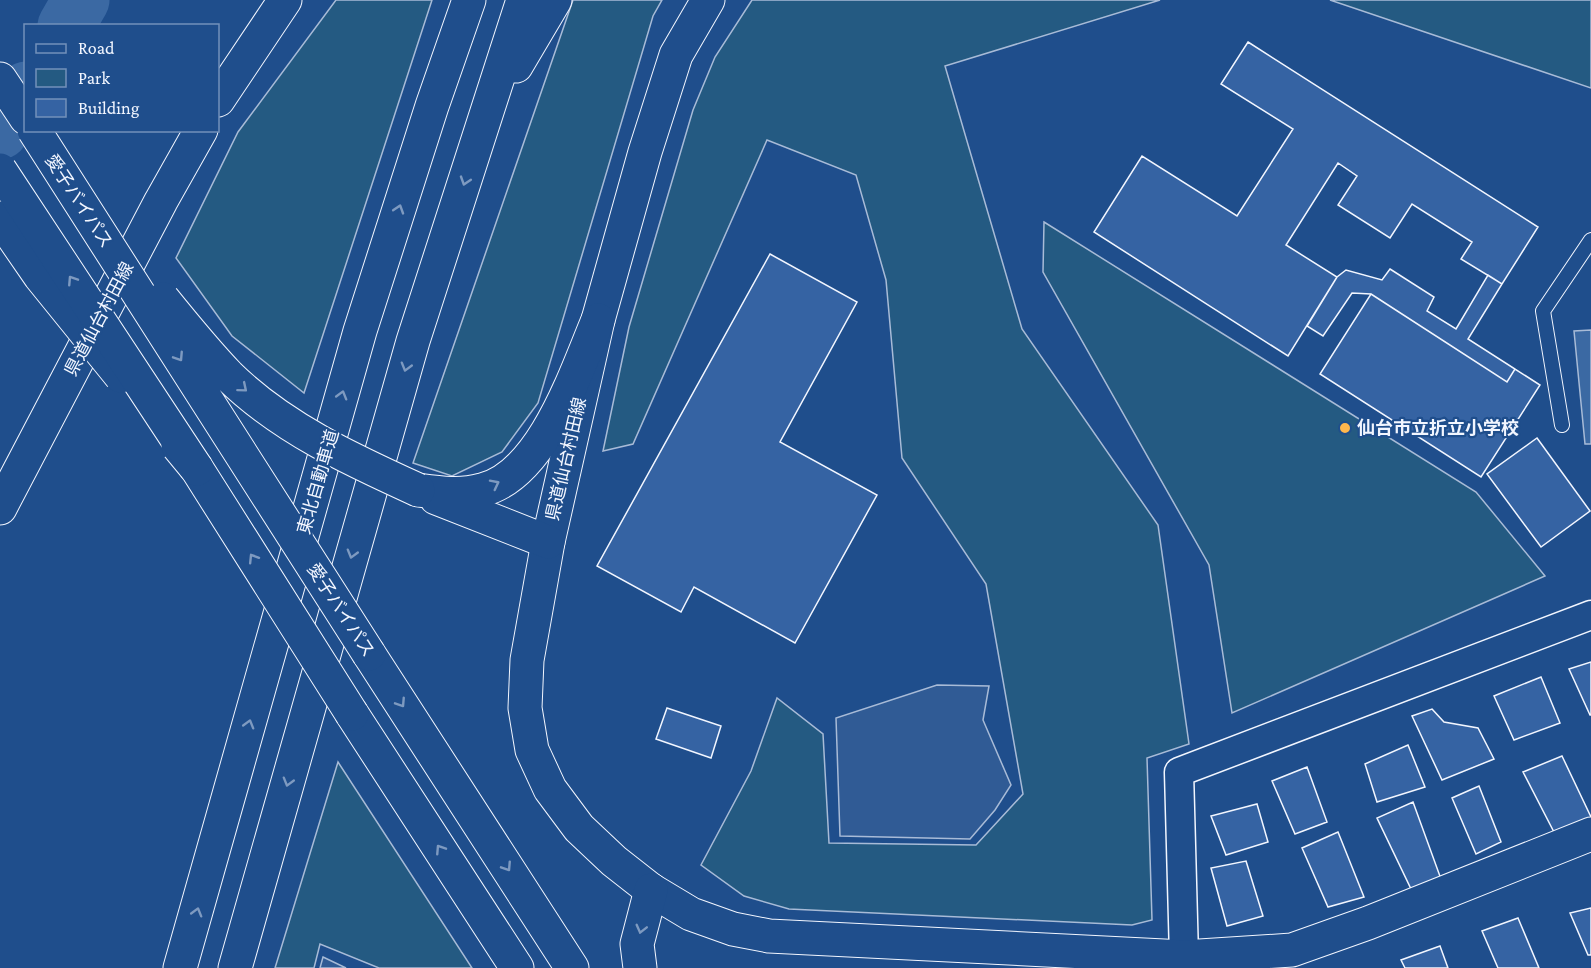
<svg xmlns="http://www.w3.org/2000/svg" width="1591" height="968" viewBox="0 0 1591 968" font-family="'Crimson Pro','Noto Sans JP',serif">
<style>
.green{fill:#245a82;stroke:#a8bbd7;stroke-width:1.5}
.parking{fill:#305b95;stroke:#a8bbd7;stroke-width:1.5}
.water{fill:#3b69a3;stroke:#a8bbd7;stroke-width:1.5}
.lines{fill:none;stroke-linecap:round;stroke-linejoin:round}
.river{stroke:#3b69a3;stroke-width:57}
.building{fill:#3563a3;stroke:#f2f6ff;stroke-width:1.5}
.service-casing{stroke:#f2f6ff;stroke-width:16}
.minor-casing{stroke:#f2f6ff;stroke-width:31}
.tertiary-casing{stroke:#f2f6ff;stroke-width:35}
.primary-casing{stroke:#f2f6ff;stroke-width:35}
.trunk-casing{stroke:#f2f6ff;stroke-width:35}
.motorway-casing{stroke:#f2f6ff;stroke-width:35}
.service{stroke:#1f4e8c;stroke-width:14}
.minor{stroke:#1f4e8c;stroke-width:28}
.tertiary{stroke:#1f4e8c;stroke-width:33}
.primary{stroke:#1f4e8c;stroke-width:33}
.trunk{stroke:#1f4e8c;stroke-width:33}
.motorway{stroke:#1f4e8c;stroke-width:33}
.trunk-bridge-casing{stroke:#f2f6ff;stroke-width:35;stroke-linecap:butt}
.motorway-bridge-casing{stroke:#f2f6ff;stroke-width:35;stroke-linecap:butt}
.trunk-bridge{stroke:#1f4e8c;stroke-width:33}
.motorway-bridge{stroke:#1f4e8c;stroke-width:33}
.oneway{stroke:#7e9ac0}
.poi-dot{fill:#ffb74d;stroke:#1f4e8c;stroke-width:2}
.labels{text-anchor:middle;stroke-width:4.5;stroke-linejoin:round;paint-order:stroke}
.street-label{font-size:18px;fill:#f2f6ff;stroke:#1f4e8c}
.poi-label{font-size:18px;font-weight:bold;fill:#f2f6ff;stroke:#1f4e8c;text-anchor:start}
</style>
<rect width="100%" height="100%" fill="#1f4e8c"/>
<path class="green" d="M 336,0 L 432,0 L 304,393 L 232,336 L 176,258 L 238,132 Z
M 573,0 L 662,0 L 653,16 L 538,403 L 502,452 L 452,476 L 413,463 Z
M 752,0 L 1160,0 L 945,66 L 1022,329 L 1158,525 L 1189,744 L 1147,758 L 1152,920 L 1132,925 L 789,909 L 744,896 L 701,865 L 751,771 L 777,698 L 823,734 L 829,843 L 976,845 L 1023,794 L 986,584 L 902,458 L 886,280 L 856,175 L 767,140 L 633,444 L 603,451 L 629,327 L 693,110 L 715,57 Z
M 1330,0 L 1591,0 L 1591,88 Z
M 1044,222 L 1476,492 L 1545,576 L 1232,713 L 1209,565 L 1043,272 Z
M 338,762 L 472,968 L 379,968 L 320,944 L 314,968 L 275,968 Z"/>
<path class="parking" d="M 937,685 L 989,686 L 983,720 L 1011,785 L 995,810 L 970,839 L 840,836 L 836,718 Z
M 323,957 L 346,968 L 320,968 Z"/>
<path class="water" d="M 1591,330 L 1591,444 L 1585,444 L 1574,331 Z"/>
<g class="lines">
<path class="river" d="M 66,26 L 81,0
M 0,131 L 26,90"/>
</g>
<path class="building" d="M 1248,42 L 1538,227 L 1502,284 L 1461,259 L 1472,242 L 1412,204 L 1390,238 L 1338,205 L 1357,176 L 1338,163 L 1286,245 L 1337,277 L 1288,356 L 1094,232 L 1142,156 L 1237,216 L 1293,129 L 1221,84 Z
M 770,254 L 857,302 L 780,442 L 877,495 L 795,643 L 694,587 L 681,612 L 597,566 Z
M 1390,269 L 1434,297 L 1427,311 L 1456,329 L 1488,275 L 1502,284 L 1468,339 L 1515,369 L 1507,382 L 1371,294 L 1352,293 L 1323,336 L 1307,326 L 1337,277 L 1346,270 L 1382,280 Z
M 1371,294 L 1507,382 L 1515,369 L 1540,385 L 1481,477 L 1320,374 Z
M 1537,438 L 1590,511 L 1541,547 L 1487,474 Z
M 1591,662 L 1591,715 L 1590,715 L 1569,669 Z
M 1541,677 L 1560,723 L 1514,740 L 1494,696 Z
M 667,708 L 721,726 L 711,758 L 656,739 Z
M 1432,709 L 1444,722 L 1478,728 L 1494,759 L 1442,780 L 1412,716 Z
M 1408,745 L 1425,787 L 1377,802 L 1365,764 Z
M 1562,756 L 1591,817 L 1555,834 L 1523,772 Z
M 1307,767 L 1327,822 L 1295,834 L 1272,781 Z
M 1479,786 L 1501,842 L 1476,854 L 1452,798 Z
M 1413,802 L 1441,879 L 1412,891 L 1377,818 Z
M 1257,804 L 1268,842 L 1226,855 L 1211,816 Z
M 1338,832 L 1364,897 L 1328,907 L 1302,848 Z
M 1246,861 L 1263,916 L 1227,926 L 1211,868 Z
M 1591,908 L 1591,955 L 1588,955 L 1570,913 Z
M 1518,918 L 1539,968 L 1498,968 L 1482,931 Z
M 1440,946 L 1448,968 L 1405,968 L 1401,960 Z"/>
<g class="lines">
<g class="service-casing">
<path id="service" d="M 1562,425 L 1543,311 L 1591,240"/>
</g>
<g class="minor-casing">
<path id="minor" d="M 1184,957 L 1179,772 L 1591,615"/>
</g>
<g class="tertiary-casing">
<path id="tertiary" d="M 651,890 L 691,914 L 733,929 L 769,936 L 1184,957 L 1292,950 L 1368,923 L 1591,834"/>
</g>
<g class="primary-casing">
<path id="primary" d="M 218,100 L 285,0
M 0,508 L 161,201 L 201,130
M 651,890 L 614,861 L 579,828 L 550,789 L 532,750 L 525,708 L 527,660 L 548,542 L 598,320 L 645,152 L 676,55 L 708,0"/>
</g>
<g class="trunk-casing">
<path id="trunk" d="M 352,714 L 517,968
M 640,968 L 637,944 L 651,890"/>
</g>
<g class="motorway-casing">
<path id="motorway" d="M 516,66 L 555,0
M 0,79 L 26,118
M 418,490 C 440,493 460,496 482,490 C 543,475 576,372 598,320
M 436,498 L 548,542
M 369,654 L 572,968
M 180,968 L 360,331 L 432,106 L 469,0
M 235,968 L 413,341 L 523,0"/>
</g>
<use href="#service" class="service"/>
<use href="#minor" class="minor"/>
<use href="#tertiary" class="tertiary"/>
<use href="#primary" class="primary"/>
<use href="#trunk" class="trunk"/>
<use href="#motorway" class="motorway"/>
<g class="trunk-bridge-casing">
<path id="trunk-bridge" d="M 0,218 L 40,276 L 121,376
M 178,446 L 197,469 L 352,714"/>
</g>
<g class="motorway-bridge-casing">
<path id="motorway-bridge" d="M 34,130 L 369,654
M 0,170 L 197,469
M 163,299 C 184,325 206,352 229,376 C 282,428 352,460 418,490"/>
</g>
<use href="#trunk-bridge" class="trunk-bridge"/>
<use href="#motorway-bridge" class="motorway-bridge"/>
</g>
<defs><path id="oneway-chevron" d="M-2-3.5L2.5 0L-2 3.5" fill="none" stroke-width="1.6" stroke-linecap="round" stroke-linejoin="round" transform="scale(1.5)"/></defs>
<g class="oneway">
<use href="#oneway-chevron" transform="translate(465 181) rotate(108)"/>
<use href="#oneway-chevron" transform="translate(399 209) rotate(-72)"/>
<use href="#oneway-chevron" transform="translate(72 280) rotate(-123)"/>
<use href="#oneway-chevron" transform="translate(179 357) rotate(57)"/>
<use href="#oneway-chevron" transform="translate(406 367) rotate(106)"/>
<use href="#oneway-chevron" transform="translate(243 388) rotate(40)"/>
<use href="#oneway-chevron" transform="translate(342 395) rotate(-74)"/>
<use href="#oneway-chevron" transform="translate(495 484) rotate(-27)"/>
<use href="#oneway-chevron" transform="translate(352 554) rotate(106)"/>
<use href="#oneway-chevron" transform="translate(253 558) rotate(-122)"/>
<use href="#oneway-chevron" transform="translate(401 703) rotate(57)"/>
<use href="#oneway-chevron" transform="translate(249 724) rotate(-74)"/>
<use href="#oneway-chevron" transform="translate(288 782) rotate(106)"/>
<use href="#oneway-chevron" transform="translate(440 849) rotate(-123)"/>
<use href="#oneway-chevron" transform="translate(507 867) rotate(57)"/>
<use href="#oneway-chevron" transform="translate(197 912) rotate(-74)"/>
<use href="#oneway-chevron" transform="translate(641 929) rotate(104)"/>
</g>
<circle class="poi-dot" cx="1345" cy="428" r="6"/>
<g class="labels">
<g class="street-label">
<text transform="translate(79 201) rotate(57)" y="6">愛子バイパス</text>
<text transform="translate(99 319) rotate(-62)" y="6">県道仙台村田線</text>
<text transform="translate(566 459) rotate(-77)" y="6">県道仙台村田線</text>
<text transform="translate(318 482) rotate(-74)" y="6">東北自動車道</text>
<text transform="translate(341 610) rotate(57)" y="6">愛子バイパス</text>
</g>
<g class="poi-label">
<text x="1357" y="434">仙台市立折立小学校</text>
</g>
</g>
<rect x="24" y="24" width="195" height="108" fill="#1f4e8c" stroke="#7391ba" stroke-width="1.5"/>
<rect x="36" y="44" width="30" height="9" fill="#1f4e8c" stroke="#7391ba" stroke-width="1.5"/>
<text x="78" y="54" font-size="18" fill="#f2f6ff">Road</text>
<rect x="36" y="69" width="30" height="18" fill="#245a82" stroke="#7391ba" stroke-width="1.5"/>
<text x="78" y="84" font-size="18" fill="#f2f6ff">Park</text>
<rect x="36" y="99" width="30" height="18" fill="#3563a3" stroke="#7391ba" stroke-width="1.5"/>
<text x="78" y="114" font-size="18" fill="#f2f6ff">Building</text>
</svg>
